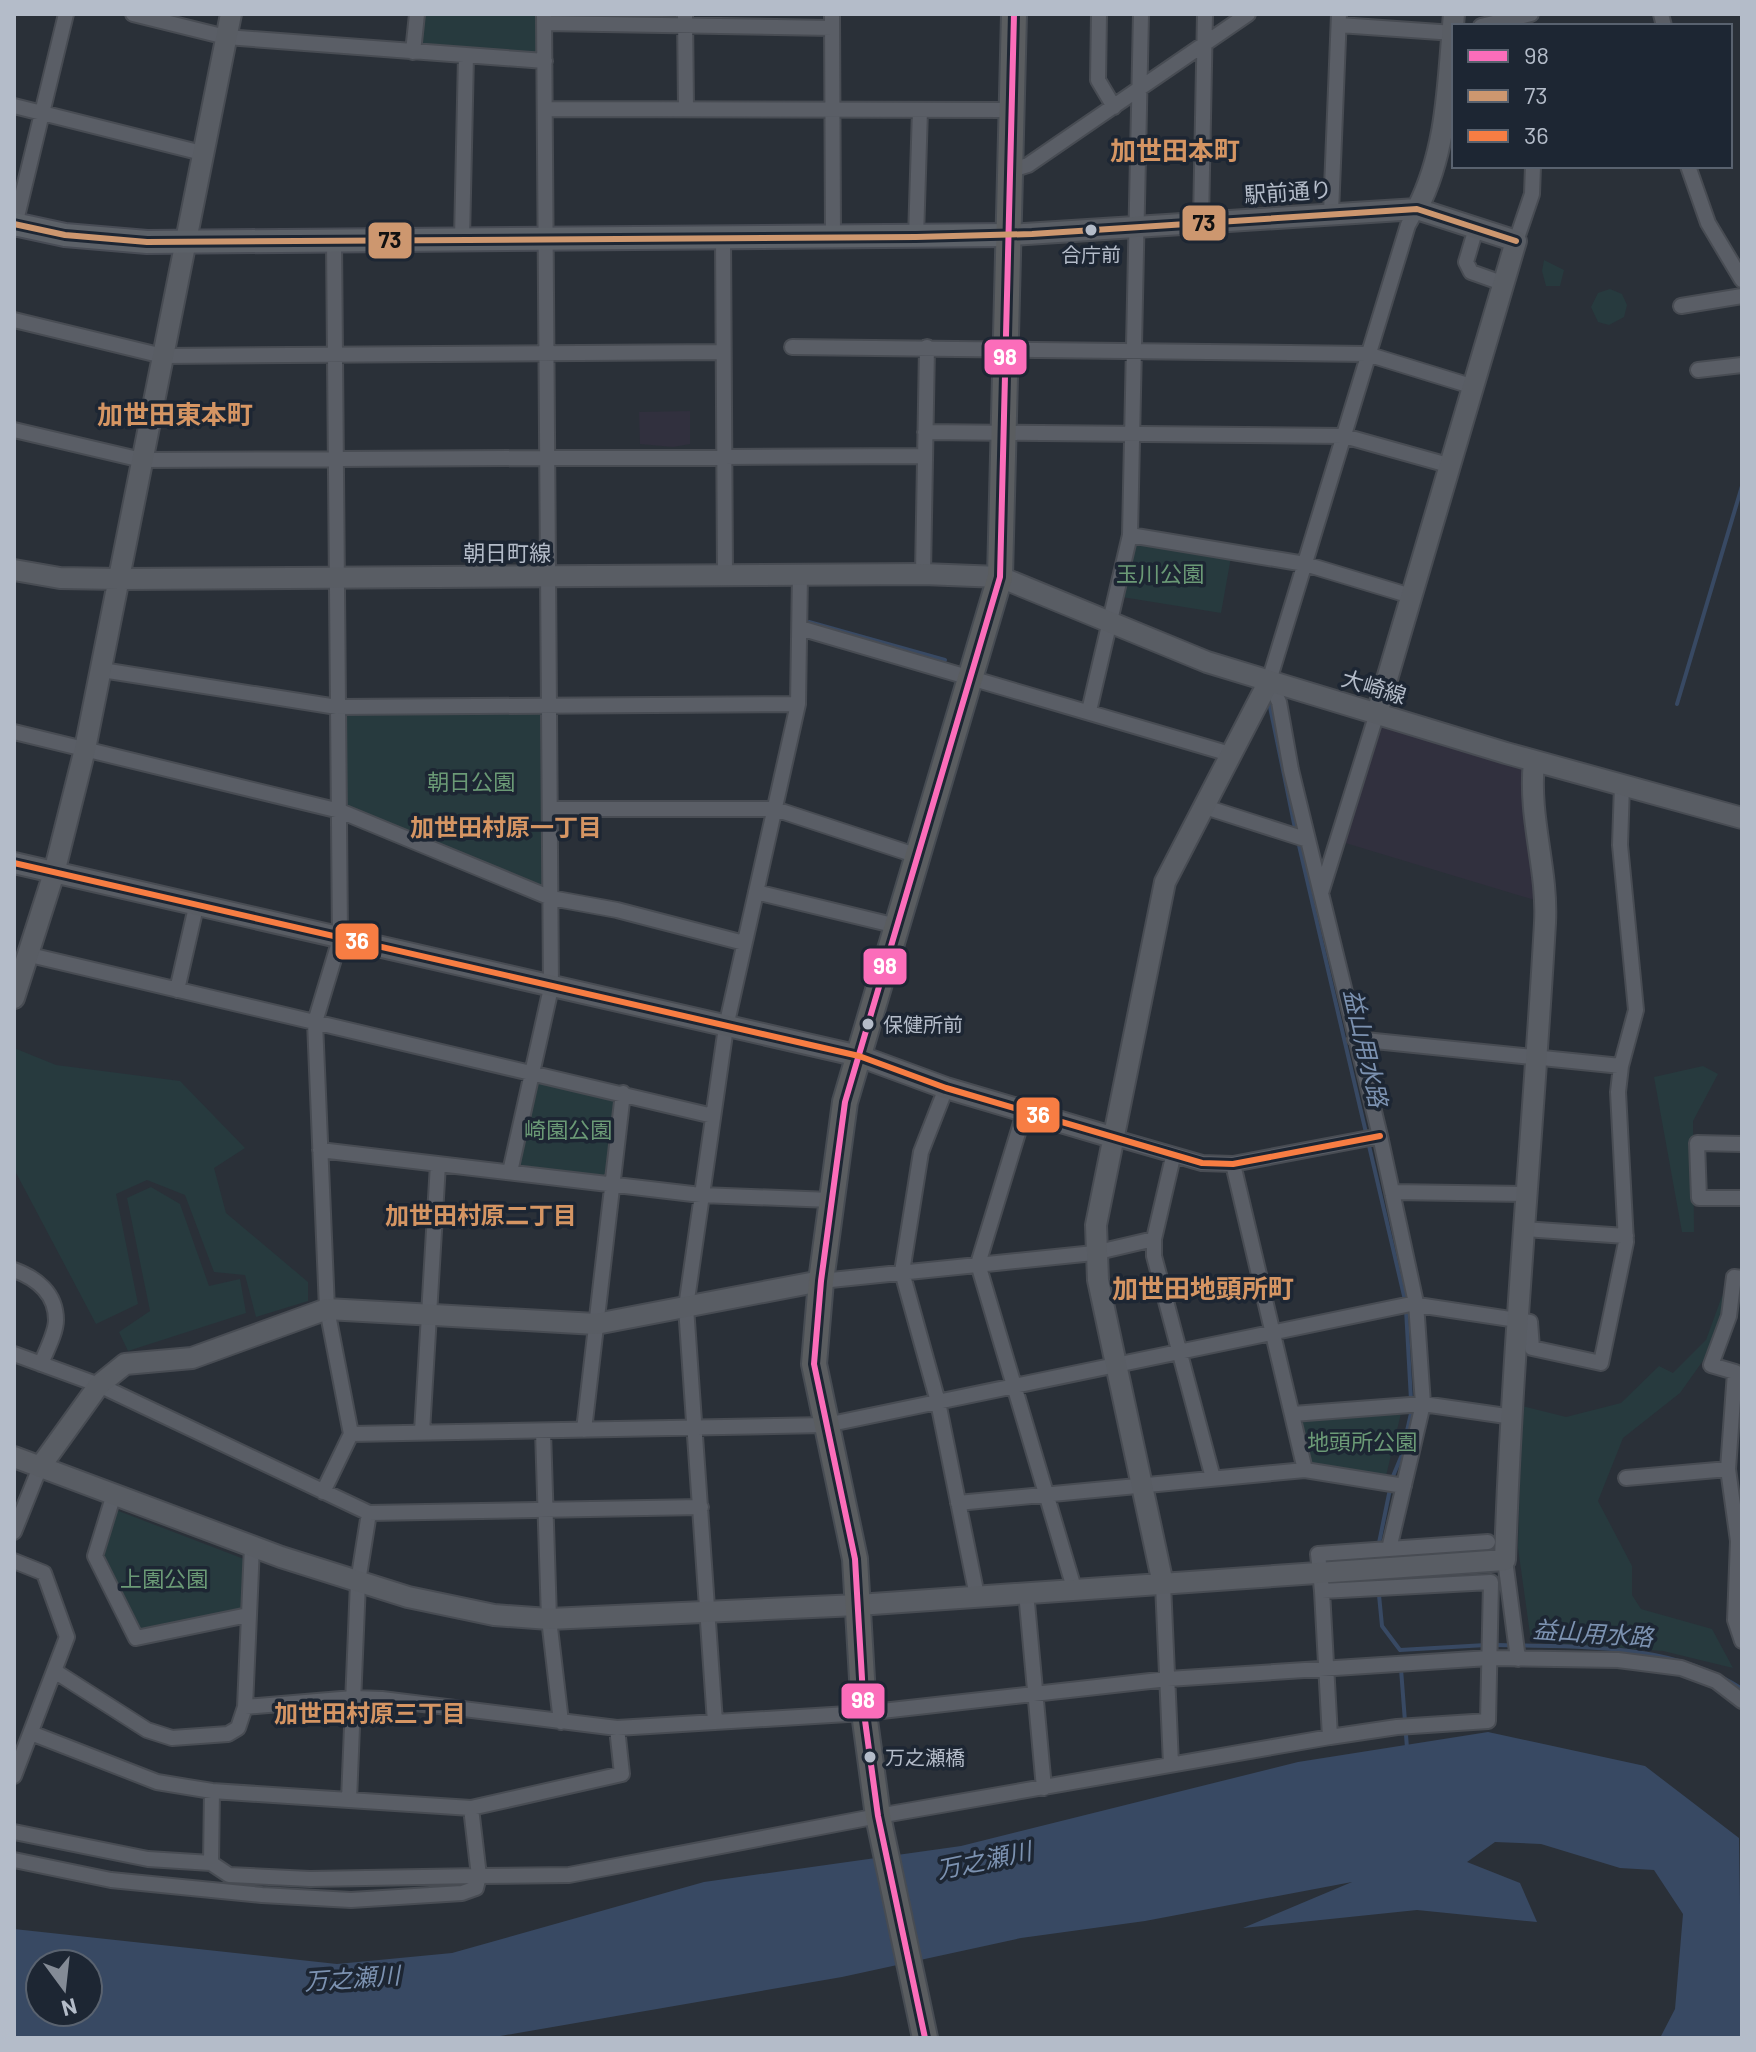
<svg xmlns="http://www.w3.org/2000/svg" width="1756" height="2052" viewBox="0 0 1756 2052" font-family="Barlow,'Noto Sans JP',sans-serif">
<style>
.medical{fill:#31303e}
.green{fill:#273a3e}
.water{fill:#384963;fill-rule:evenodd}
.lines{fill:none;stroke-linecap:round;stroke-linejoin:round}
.stream{stroke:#384963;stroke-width:4}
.street-casing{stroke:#484c53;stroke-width:18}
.secondary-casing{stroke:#484c53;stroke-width:24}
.primary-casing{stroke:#484c55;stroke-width:26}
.highway-casing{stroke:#474c53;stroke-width:28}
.street{stroke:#5a5e66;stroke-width:14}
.secondary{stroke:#595d64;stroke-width:20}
.primary{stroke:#5c6168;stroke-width:22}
.highway{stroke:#5a5d60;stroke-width:24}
.bus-1-casing{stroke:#1d2633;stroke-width:12}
.bus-2-casing{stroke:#1d2633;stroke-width:12}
.bus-3-casing{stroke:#1d2633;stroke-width:12}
.bus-1{stroke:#fb6dba;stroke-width:6}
.bus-2{stroke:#cd976f;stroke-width:6}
.bus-3{stroke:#f77d43;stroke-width:6}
.bus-dot{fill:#b4bcc9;stroke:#1d2633;stroke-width:3}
.labels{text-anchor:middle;stroke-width:7;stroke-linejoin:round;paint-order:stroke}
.bus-label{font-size:20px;fill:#b4bcc9;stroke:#1d2633;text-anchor:start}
.street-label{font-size:22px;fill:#b4bcc9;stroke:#1d2633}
.park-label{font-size:22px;fill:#6b9a76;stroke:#1d2633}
.neighbourhood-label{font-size:24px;font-weight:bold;fill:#d59563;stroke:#1d2633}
.water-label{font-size:24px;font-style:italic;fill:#7c92b1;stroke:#1d2633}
.quarter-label{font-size:26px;font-weight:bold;fill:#d59563;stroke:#1d2633}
.line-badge{stroke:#1d2633;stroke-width:3}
.badge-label{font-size:22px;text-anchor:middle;font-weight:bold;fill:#fff}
.pale-badge-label{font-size:22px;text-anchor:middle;font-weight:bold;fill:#111}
</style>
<rect width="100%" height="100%" fill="#2a3038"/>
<path class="medical" d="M 690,411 L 690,444 L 673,447 L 640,444 L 639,412 Z
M 1384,726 L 1525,768 L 1538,901 L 1342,842 L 1377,727 Z"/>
<path class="green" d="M 422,14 L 539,14 L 539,53 L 534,55 L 425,46 L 420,43 Z
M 1544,260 L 1564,270 L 1560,286 L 1546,286 L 1542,271 Z
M 1610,289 L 1622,294 L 1627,305 L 1624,317 L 1609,325 L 1598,322 L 1591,307 L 1598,293 Z
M 1140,541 L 1231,557 L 1221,613 L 1122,597 L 1134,544 Z
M 544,710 L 545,889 L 349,810 L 345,802 L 343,711 Z
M 14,1048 L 56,1065 L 180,1081 L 245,1148 L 214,1168 L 226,1213 L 308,1282 L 308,1301 L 256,1317 L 245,1275 L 214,1272 L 185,1195 L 147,1180 L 116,1194 L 138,1304 L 96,1324 L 14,1169 Z
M 1703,1066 L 1718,1074 L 1693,1121 L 1694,1232 L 1682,1232 L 1654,1077 Z
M 538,1081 L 615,1099 L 606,1178 L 518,1166 Z
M 151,1187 L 180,1204 L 209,1286 L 240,1279 L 246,1313 L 128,1351 L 119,1332 L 150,1311 L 127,1198 Z
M 1722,1296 L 1728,1297 L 1717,1341 L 1680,1393 L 1623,1438 L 1598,1501 L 1632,1566 L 1632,1595 L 1641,1609 L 1712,1629 L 1733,1668 L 1663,1651 L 1531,1641 L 1518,1548 L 1522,1406 L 1566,1417 L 1621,1403 L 1659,1366 L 1673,1373 L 1706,1340 Z
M 1402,1409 L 1386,1476 L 1311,1466 L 1299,1421 L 1301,1416 Z
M 116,1510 L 244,1559 L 241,1612 L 140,1632 L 100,1554 Z"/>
<path class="water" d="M 1488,1732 L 1645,1766 L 1739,1838 L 1742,2038 L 1660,2038 L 1675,2009 L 1683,1914 L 1654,1870 L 1620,1868 L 1541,1844 L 1495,1842 L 1467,1862 L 1520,1883 L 1537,1922 L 1417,1910 L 1243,1928 L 1352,1882 L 1145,1921 L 1021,1938 L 842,1977 L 489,2038 L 14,2038 L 14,1929 L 337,1964 L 452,1953 L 704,1882 L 961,1846 L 1298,1762 ZM 40,1964 L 88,1964 L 88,2012 L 40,2012 Z"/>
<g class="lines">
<path class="stream" d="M 809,622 L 945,660
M 1269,702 L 1296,833
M 1677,704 L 1742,486
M 1298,841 L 1405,1300
M 1406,1309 L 1411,1400
M 1391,1481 L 1401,1457 L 1412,1409
M 1379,1543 L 1390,1489
M 1379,1595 L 1382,1626 L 1400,1650
M 1495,1645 C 1576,1647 1672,1642 1742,1689
M 1400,1650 L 1486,1645
M 1401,1669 L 1407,1748"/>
<g class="street-casing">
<path id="street" d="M 133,14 L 226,37 L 545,61
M 685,14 L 686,108
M 832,14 L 833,236
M 1099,14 L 1098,80 L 1114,107
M 1661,14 L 1664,26
M 544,23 L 832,28
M 1339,25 L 1454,33
M 1481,26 L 1531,14
M 413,52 L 417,14
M 14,106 L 202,153
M 546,109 L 1011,110
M 1688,166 L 1708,223 L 1742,280
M 1012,170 L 1028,165 L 1248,14
M 1331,213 L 1339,14
M 1201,222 L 1205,14
M 1476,228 L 1466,262 L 1471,272 L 1502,283
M 14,229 L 66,14
M 723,237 L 725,575
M 916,237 L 920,110
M 462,239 L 466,55
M 1516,241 L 1532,194 L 1533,166
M 1681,306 L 1742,296
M 14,320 L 163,356 L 723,352
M 792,347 L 1367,354 L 1471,386
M 1698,370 L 1742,365
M 14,430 L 142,460 L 925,456
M 925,432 L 1344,436 L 1448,465
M 1130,535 L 1305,564 L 1411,596
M 923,574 L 927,347
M 800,628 L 1230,754
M 102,670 L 337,707 L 798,704
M 1089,711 L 1130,535 L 1141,14
M 14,732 L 340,811 L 551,898 L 617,910 L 744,943
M 1202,806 L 1308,840
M 550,809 L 775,809 L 918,856
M 756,892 L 897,926
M 1321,893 L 1377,713
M 30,955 L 713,1116
M 177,990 L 196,907
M 1355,1039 L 1621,1066
M 946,1088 L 921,1152 L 902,1272 L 938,1402 L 977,1596
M 1025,1110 L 978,1264 L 1074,1588
M 1115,1138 L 1202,1163 L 1233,1164 L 1380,1136
M 1742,1144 L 1697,1143 L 1699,1198 L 1742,1198
M 320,1150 L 701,1195 L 831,1200
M 1173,1157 L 1154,1239 L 1154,1256 L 1213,1478
M 1233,1164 L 1305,1470
M 510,1172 L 551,988 L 544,14
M 1392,1192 L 1525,1194
M 1523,1229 L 1626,1236
M 14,1270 C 36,1278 56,1293 56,1320 C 56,1333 46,1351 41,1364
M 1742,1278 L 1734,1277 L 1729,1316 L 1711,1365 L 1735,1372 L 1728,1469 L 1738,1541 L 1735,1620 L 1742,1641
M 821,1281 L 1094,1253 L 1154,1239
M 14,1354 L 99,1385 L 369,1513 L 701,1507
M 1293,1414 L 1423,1404 L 1513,1417
M 584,1430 L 623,1093
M 543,1431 L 549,1619 L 561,1722
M 422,1432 L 438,1164
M 351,1434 L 826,1425 L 1411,1304 L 1530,1322 L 1532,1348 L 1601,1363 L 1626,1242 L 1618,1092 L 1621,1066 L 1636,1010 L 1620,845 L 1622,785
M 1626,1478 L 1728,1469
M 323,1492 L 351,1434 L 327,1309 L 315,1022 L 340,939 L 334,240
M 114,1494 L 95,1556 L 136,1638 L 248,1615
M 958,1503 L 1305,1470 L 1404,1486
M 14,1532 L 40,1467
M 1389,1549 L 1488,1542
M 1505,1560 L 1518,1659
M 14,1561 L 44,1573 L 67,1637 L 14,1776
M 1163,1584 L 1171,1764
M 1322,1591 L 1330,1737
M 1026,1592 L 1044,1788
M 56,1672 L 147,1730 L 172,1738 L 228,1734 L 238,1728 L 245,1707 L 252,1546
M 245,1707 L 353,1698 L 382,1699 L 617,1728 L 864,1713 L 1168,1679 L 1489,1658 L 1618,1660 L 1681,1668 L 1716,1681 L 1742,1701
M 715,1722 L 686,1307 L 726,1027 L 798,704 L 800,574
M 31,1733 L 157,1782 L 212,1791 L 349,1800 L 358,1582 L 369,1513
M 349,1800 L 471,1808 L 622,1774 L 617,1728
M 14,1832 L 148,1859 L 211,1863 L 229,1875 L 310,1879 L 479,1876 L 471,1808
M 14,1860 L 111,1880 L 262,1895 L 351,1900 L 462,1893 L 476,1888 L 479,1876 L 569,1875 L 878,1816 L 1330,1737 L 1397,1727 L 1488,1721 L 1491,1582 L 1322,1591 L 1318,1554 L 1389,1549 L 1423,1404 L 1416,1303 L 1380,1136 L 1291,770 L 1279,702 L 1269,681 L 1408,225 L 1417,209
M 211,1863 L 212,1791"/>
</g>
<g class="secondary-casing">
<path id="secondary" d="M 1417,209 C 1448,149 1448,80 1454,14
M 1010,235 L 1417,209 L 1516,241 L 1377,713
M 14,570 L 60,578 L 119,579 L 923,574 L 1000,577 L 1207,662 L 1506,753 L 1742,818
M 14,863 L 859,1056 L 946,1088 L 1115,1138
M 14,998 L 54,873 L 85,749 L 231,14
M 14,1457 L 281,1557 L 408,1597 L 494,1615 L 549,1619 L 858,1605 L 1505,1560 C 1512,1347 1533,1136 1545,923 C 1548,868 1528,819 1534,761
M 40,1467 L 99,1385 L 125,1364 L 192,1358 L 327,1309 L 596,1324 L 821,1281
M 1163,1584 L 1098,1280 L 1096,1225 L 1165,882 L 1269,681"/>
</g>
<g class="primary-casing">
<path id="primary" d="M 14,224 L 65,235 L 147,242 L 1010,235"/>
</g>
<g class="highway-casing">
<path id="highway" d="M 925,2038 L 878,1816 L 864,1713 L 855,1559 L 814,1364 L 821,1281 L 845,1102 L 1000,577 L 1014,14"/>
</g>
<use href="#street" class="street"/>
<use href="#secondary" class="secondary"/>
<use href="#primary" class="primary"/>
<use href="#highway" class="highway"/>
<g class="bus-1-casing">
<path id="bus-1" d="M 925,2038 L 878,1816 L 864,1713 L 855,1559 L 814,1364 L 821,1281 L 845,1102 L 1000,577 L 1014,14"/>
</g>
<g class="bus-2-casing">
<path id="bus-2" d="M 14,224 L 65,235 L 147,242 L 916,237 L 1032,234 L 1417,209 L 1516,241"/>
</g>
<g class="bus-3-casing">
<path id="bus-3" d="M 14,863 L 859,1056 L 946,1088 L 1202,1163 L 1233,1164 L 1380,1136"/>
</g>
<use href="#bus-1" class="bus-1"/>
<use href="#bus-2" class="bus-2"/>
<use href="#bus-3" class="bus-3"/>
</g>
<g class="bus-dot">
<circle cx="1091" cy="230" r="7"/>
<circle cx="868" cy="1024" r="7"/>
<circle cx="870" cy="1757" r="7"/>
</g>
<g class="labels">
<g class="bus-label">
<text x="1091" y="262" text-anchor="middle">合庁前</text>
<text x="883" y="1032">保健所前</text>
<text x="885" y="1765">万之瀬橋</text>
</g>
<g class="street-label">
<text transform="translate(1288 192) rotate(-4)" y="8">駅前通り</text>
<text x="507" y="561">朝日町線</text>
<text transform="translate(1374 687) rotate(17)" y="8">大崎線</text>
</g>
<g class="park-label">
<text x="1160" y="582">玉川公園</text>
<text x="471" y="790">朝日公園</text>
<text x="568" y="1138">崎園公園</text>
<text x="1362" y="1450">地頭所公園</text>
<text x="164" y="1587">上園公園</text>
</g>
<g class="neighbourhood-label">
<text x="506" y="836">加世田村原一丁目</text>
<text x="481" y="1224">加世田村原二丁目</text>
<text x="370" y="1722">加世田村原三丁目</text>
</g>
<g class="water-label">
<text transform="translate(1365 1048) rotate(77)" y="8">益山用水路</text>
<text transform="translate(1593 1634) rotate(4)" y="8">益山用水路</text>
<text transform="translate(984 1861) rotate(-12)" y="8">万之瀬川</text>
<text transform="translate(352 1979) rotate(-4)" y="8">万之瀬川</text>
</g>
<g class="quarter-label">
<text x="1175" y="160">加世田本町</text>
<text x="175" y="424">加世田東本町</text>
<text x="1203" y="1298">加世田地頭所町</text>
</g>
</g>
<g class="line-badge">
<rect x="1181" y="204" width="46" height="38" rx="8" fill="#cd976f"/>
<rect x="367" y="221" width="46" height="39" rx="8" fill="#cd976f"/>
<rect x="983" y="338" width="45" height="38" rx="8" fill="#fb6dba"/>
<rect x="334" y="922" width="46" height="39" rx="8" fill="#f77d43"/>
<rect x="862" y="947" width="46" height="39" rx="8" fill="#fb6dba"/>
<rect x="1015" y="1096" width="46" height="38" rx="8" fill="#f77d43"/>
<rect x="840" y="1682" width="46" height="38" rx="8" fill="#fb6dba"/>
</g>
<g class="badge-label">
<text x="1005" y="365">98</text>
<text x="357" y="949">36</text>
<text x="885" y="974">98</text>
<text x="1038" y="1123">36</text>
<text x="863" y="1708">98</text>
</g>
<g class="pale-badge-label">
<text x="1204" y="231">73</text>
<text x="390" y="248">73</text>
</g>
<rect width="1756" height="2052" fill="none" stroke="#b4bcc9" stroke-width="32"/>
<rect x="1452" y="24" width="280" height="144" fill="#1d2633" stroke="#59626f" stroke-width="2"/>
<rect x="1468" y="50" width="40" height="12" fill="#fb6dba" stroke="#59626f" stroke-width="2"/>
<text x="1524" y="64" font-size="24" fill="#b4bcc9">98</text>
<rect x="1468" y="90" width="40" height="12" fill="#cd976f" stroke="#59626f" stroke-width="2"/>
<text x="1524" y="104" font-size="24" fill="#b4bcc9">73</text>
<rect x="1468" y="130" width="40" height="12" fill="#f77d43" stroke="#59626f" stroke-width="2"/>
<text x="1524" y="144" font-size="24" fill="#b4bcc9">36</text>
<g transform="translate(64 1988) rotate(165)"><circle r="38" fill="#1d2633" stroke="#59626f" stroke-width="2"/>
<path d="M0-6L14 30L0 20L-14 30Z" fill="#848b96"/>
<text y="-12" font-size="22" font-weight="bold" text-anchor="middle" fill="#b4bcc9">N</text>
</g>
</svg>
